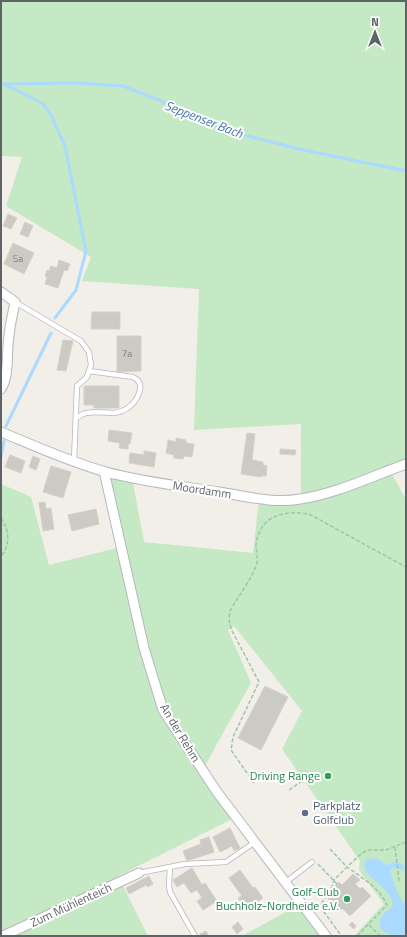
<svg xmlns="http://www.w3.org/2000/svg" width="407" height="937" viewBox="0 0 407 937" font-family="'Titillium Web',sans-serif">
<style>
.green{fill:#c5e8c5}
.water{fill:#aadaff}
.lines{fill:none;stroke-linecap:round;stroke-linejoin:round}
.stream{stroke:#aadaff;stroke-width:3}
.building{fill:#cccac5;stroke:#d6d1c6}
.service-casing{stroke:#b5b8bc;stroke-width:6}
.minor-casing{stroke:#b5b8bc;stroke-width:11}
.path{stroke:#9cc7a9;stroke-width:1.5;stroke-dasharray:4 2;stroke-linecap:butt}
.service{stroke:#fff;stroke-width:4.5}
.minor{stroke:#fff;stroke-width:9}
.leisure-dot{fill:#2e9e5b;stroke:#fff;stroke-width:1.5}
.service-dot{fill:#5c6f8a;stroke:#fff;stroke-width:1.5}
.labels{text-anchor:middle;stroke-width:4;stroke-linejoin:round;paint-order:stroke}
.number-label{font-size:10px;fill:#7a7d7f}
.street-label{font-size:12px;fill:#5f6368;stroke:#fff}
.leisure-label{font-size:12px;fill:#27864d;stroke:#fff;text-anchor:end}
.service-label{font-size:12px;fill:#4e5e75;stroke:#fff;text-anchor:start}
.water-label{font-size:13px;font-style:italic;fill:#4174aa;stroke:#fff}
</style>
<rect width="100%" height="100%" fill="#f1efe8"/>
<path class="green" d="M 1,1 L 406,1 L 406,464 L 390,470 L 406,500 L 406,936 L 354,936 L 384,904 L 359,870 L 360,861 L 282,749 L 302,711 L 234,626 L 228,630 L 251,683 L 202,771 L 236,817 L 118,876 L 148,936 L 1,936 L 1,484 L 31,497 L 49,565 L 121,547 L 104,471 L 132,478 L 144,542 L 253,553 L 259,499 L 301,499 L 301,424 L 194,430 L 199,289 L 82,281 L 91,257 L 6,206 L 22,157 L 1,156 Z
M 302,903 L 326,936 L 242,936 Z"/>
<path class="water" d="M 377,858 L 386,865 L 395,862 L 401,863 L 405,868 L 403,871 L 395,867 L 390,870 C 394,883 397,896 406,906 L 406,934 C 397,937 377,935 380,921 C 381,915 388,910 393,906 C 393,885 356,876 366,860 Z"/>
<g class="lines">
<path class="stream" d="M 1,84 L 79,83 L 123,86 L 159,100 L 229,131 L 299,149 L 406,171
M 4,84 L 42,103 L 50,113 L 65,146 L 86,251 L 76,290 L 55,318
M 6,426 L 51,333
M 1,457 L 4,441"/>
</g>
<path class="building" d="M 8,214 L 17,218 L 11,229 L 3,226 Z
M 25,222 L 33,226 L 28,237 L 20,234 Z
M 13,243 L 34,253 L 24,274 L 4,264 Z
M 59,260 L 70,264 L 67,271 L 64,270 L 58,288 L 45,284 L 47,277 L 45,276 L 47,270 L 49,271 L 51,266 L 57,268 Z
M 92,312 L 120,312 L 120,329 L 91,329 Z
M 117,336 L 141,336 L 141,371 L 117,372 Z
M 63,340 L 73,341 L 66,371 L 57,370 Z
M 84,386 L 119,386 L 119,408 L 94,408 L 94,405 L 84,405 Z
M 109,430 L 132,433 L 130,444 L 128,444 L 128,449 L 119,448 L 120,443 L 108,441 Z
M 247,433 L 255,434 L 252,460 L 263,462 L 263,465 L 267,466 L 266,476 L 261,476 L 261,477 L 241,474 Z
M 176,438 L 186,440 L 186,443 L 194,444 L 192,457 L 184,456 L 183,459 L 174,458 L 174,455 L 166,453 L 168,440 L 176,442 Z
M 280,449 L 296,450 L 295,455 L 280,454 Z
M 144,451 L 156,453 L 154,467 L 129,463 L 130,453 L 144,455 Z
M 10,455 L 25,461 L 21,473 L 5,467 Z
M 33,456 L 40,459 L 36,470 L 29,467 Z
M 51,466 L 71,472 L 63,498 L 43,492 Z
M 45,502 L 46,509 L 51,508 L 54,529 L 43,531 L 39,503 Z
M 96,509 L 99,524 L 72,531 L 68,515 Z
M 265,686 L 288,697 L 261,750 L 238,738 Z
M 302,771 L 303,773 L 306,771 L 308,775 L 305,777 L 301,776 L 299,773 Z
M 230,828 L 240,848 L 234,851 L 232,846 L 220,852 L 213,837 Z
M 209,837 L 214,852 L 187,861 L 183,851 L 201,844 L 200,840 Z
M 192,868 L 202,885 L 205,883 L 217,901 L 203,910 L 197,901 L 202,898 L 197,890 L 191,893 L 184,883 L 177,887 L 173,880 Z
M 240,870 L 253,888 L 255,887 L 263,898 L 247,910 L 238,898 L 242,896 L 229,878 Z
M 353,874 L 360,880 L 355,884 L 360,889 L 362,887 L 371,896 L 350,916 L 342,908 L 341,910 L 328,899 L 338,889 L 335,886 L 339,882 L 342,885 Z
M 149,876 L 153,884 L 148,887 L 146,885 L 129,894 L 126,888 Z
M 238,922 L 243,929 L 237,934 L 232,927 Z
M 352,922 L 356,926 L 354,929 L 349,925 Z
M 206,931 L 209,936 L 201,936 L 200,934 Z"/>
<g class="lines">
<g class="service-casing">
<path id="service" d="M 15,302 L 81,341 L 89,352 L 91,365 L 87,377 L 77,386 L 74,461
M 76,418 C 80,416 83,413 87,413 C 96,411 105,413 113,413 C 126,412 137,403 140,390 C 141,383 139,380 133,377 L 89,371
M 170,867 L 169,885 L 170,892 L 195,936
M 139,873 L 185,864 L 226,862 L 255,842
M 286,882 L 312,862"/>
</g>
<g class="minor-casing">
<path id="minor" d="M 1,292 L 15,302 C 13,313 10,324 9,336 C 6,353 10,374 1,389
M 1,432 C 35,446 70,462 106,472 C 143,482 181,486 219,492 C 245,496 274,504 300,499 C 335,494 373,476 406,464
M 104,471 L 144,648 L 163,710 L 217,792 L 326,936
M 3,936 L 139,873"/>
</g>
<path class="path" d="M 1,518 C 10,530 10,545 1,557
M 254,783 L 231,750 L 233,737 L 259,682 L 231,629 L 229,619 L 230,611 C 238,596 250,582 256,566 C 259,559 256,552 256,545 C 259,515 285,510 309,514 L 406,567
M 289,790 L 309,776
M 395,847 L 399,881
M 330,849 L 347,867 L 334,880 L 332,887 L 322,903 L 322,909 L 340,934 L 343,936
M 318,864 L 337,884
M 369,925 L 380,936
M 357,936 L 387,905 C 380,888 362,878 347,867 L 362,853 L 368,850 L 386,850 L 406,842"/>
<use href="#service" class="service"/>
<use href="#minor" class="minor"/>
</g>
<g class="leisure-dot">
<circle cx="328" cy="776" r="4"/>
<circle cx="347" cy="899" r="4"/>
</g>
<circle class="service-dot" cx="305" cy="813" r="4"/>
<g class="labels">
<g class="number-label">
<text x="18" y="262">5a</text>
<text x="127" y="357">7a</text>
</g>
<g class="street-label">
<text transform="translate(202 490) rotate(9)" y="4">Moordamm</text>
<text transform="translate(180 733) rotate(59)" y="4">An der Rehm</text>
<text transform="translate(71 905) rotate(-25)" y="4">Zum Mühlenteich</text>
</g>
<g class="leisure-label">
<text x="320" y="780">Driving Range</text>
<text x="339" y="896">Golf-Club<tspan x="339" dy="14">Buchholz-Nordheide e.V.</tspan></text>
</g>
<g class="service-label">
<text x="313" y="810">Parkplatz<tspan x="313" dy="14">Golfclub</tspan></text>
</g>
<g class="water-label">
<text transform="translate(204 119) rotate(21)" y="5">Seppenser Bach</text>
</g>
</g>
<rect width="407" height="937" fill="none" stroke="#5f6368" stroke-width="4"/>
<g transform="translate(375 32)" stroke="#ffffff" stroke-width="3" paint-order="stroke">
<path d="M0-3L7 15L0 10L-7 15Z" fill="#5f6368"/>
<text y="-6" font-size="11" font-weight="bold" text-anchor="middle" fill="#5f6368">N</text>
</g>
</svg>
